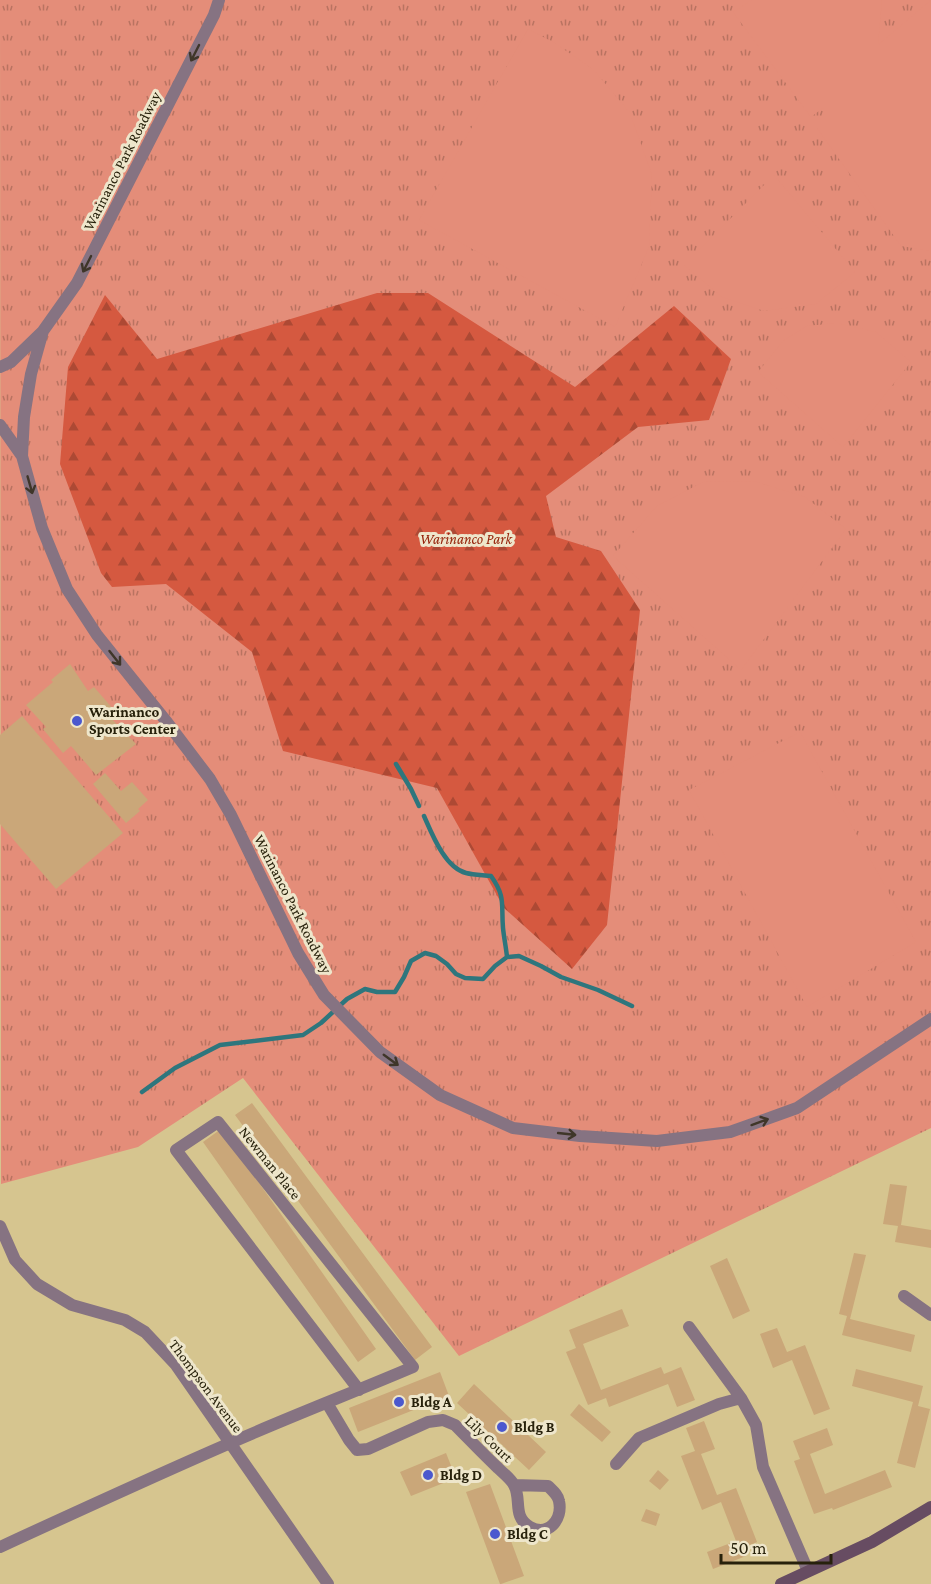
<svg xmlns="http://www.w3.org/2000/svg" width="931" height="1584" viewBox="0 0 931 1584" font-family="'Crimson Pro',serif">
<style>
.grass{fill:url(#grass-tufts)}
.forest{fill:url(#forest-firs)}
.garden{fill:#e48d79}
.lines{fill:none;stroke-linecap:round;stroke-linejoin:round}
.stream{stroke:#2e767d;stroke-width:4.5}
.building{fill:#caa779}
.minor{stroke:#867382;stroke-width:12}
.secondary{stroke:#674c62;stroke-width:12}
.oneway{stroke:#3f3629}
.poi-dot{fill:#4b58ce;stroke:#eee6cb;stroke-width:2}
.labels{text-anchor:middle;stroke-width:6;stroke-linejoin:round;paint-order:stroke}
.street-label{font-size:15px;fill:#27210b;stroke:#eee6cb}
.park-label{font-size:15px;font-style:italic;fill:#96240b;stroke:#eee6cb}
.poi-label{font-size:15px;font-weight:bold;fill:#27210b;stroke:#eee6cb;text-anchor:start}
</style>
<defs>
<pattern id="grass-tufts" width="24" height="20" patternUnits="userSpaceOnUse" patternTransform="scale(1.5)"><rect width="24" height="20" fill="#e48d79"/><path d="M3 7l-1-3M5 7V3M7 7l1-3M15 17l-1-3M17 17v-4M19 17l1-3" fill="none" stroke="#b97361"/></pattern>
<pattern id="forest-firs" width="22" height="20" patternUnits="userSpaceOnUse" patternTransform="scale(1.5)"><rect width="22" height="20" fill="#d55940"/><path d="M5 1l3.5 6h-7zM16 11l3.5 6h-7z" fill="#ad4934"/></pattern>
</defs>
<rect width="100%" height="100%" fill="#d6c58f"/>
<path class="grass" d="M 0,0 L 931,0 L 931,1128 L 459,1356 L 243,1078 L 138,1147 L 1,1184 Z"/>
<path class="forest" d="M 377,293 L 428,293 L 575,387 L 674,306 L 731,359 L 709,420 L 638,427 L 546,496 L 556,537 L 601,551 L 640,610 L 607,925 L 572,969 L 504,908 L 437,788 L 283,751 L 252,652 L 166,584 L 112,587 L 101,573 L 60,464 L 68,367 L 105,295 L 157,359 Z"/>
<path class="garden" d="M 752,0 L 882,0 L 878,45 L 931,0 L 931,251 L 901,246 L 817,128 L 830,115 L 823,108 L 811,117 L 733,12 Z
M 528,29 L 553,42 L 593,69 L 630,113 L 652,175 L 649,247 L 615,327 L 419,220 Z
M 774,175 L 855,272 L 816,304 L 764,311 L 722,297 L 684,265 Z
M 837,323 L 876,332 L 911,362 L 843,447 L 758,372 L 783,341 L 807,326 Z
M 754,481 L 805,497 L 846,529 L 741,670 L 613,556 L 657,506 L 703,482 Z
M 800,732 L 916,942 L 807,1007 L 689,790 Z"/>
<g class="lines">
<path class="stream" d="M 396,764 L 411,789 L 419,806
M 424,816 C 432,834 445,868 466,873 C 474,875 483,875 491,876 C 506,897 501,904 503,928 C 504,938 506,947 507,957
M 142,1092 L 175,1068 L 220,1045 L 303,1035 L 321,1023 L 347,999 L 365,989 L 377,992 L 395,992 L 404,977 L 411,961 L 425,953 L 436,956 L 447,964 L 456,974 L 465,978 L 483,979 L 495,966 L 507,957 L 519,956 L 541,966 L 561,977 L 598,990 L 632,1006"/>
</g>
<path class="building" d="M 70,664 L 88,691 L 94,687 L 114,710 L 108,715 L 136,744 L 96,775 L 71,746 L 63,753 L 43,729 L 46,727 L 26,705 L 53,682 L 51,680 Z
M 22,716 L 123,833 L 56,889 L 0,824 L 0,735 Z
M 105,773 L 121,791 L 132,782 L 148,800 L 138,809 L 140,811 L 126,823 L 93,784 Z
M 252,1103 L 432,1347 L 415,1360 L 235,1115 Z
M 221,1129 L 376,1349 L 358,1362 L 203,1142 Z
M 890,1184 L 907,1186 L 901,1225 L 931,1230 L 931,1248 L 895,1242 L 898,1226 L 883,1224 Z
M 854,1253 L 866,1255 L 850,1319 L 915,1335 L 911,1352 L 842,1335 L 847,1316 L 839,1314 Z
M 727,1258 L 750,1311 L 733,1319 L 710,1266 Z
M 622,1309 L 629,1326 L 583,1344 L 601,1390 L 661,1367 L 664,1374 L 681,1367 L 695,1400 L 677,1407 L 668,1384 L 609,1407 L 606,1398 L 588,1405 L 566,1352 L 576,1348 L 569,1330 Z
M 777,1328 L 787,1352 L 805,1345 L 830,1409 L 814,1415 L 792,1360 L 773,1368 L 760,1334 Z
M 856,1369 L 923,1386 L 918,1406 L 930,1409 L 915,1468 L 897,1463 L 913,1402 L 852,1386 Z
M 440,1372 L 449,1396 L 358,1432 L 349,1408 Z
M 474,1384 L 546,1452 L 529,1470 L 457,1403 Z
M 579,1404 L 611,1432 L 602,1442 L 570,1415 Z
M 704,1421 L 715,1449 L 701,1454 L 717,1495 L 736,1488 L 757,1542 L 743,1548 L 746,1556 L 713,1569 L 707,1552 L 736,1541 L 721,1502 L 702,1510 L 681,1456 L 695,1451 L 686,1428 Z
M 827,1428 L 833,1445 L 810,1454 L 825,1494 L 885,1470 L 892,1487 L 833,1510 L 832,1508 L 814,1514 L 794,1461 L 800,1459 L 793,1441 Z
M 446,1453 L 456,1478 L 411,1496 L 400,1472 Z
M 658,1470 L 669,1480 L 660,1490 L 649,1481 Z
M 490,1484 L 524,1576 L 501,1584 L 500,1584 L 466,1492 Z
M 646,1509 L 660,1514 L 656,1526 L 641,1521 Z"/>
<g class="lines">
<path class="minor" d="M 219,0 L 214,15 L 77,283 L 43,331 L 31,374 L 24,417 L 22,456 L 42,528 L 67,589 L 97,635 L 166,721 L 210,779 L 231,815 L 298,953 L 324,995 L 380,1052 L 440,1095 L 513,1128 L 580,1136 L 657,1141 L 730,1132 L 797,1108 L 931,1019
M 0,367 L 11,362 L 42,332
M 0,425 L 22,456
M 0,1226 L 15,1260 L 37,1284 L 72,1305 L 125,1320 L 145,1332 L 176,1365 L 328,1584
M 904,1296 L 931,1315
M 689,1327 L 741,1398 L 756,1425 L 763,1467 L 808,1571
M 327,1403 L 349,1440 L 357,1450 L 368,1449 L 428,1422 L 443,1420 L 455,1425 C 469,1439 483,1454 498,1468 C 503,1473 511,1479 514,1485 C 522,1499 512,1517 530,1527 C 548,1537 563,1520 559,1501 C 558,1495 553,1491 548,1486 L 514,1485
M 616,1464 L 639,1438 L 719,1404 L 741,1398
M 0,1547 C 76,1512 152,1477 228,1444 C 289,1417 352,1393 413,1367 L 218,1122 L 176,1150 L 359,1390"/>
<path class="secondary" d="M 781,1584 L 872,1542 L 931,1507"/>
</g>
<defs><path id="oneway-shaft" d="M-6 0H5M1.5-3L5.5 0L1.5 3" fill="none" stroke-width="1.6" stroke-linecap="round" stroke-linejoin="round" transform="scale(1.5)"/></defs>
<g class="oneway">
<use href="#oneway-shaft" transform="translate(195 53) rotate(117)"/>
<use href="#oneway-shaft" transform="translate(87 264) rotate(117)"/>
<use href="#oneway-shaft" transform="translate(30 485) rotate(74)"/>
<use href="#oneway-shaft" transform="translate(115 658) rotate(52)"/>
<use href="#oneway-shaft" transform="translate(391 1060) rotate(36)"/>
<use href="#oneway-shaft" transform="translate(760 1122) rotate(-20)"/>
<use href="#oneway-shaft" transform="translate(567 1134) rotate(6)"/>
</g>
<g class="poi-dot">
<circle cx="77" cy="721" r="6"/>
<circle cx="399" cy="1402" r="6"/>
<circle cx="502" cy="1427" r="6"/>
<circle cx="428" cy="1475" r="6"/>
<circle cx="495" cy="1534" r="6"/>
</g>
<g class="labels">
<g class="street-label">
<text transform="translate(122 161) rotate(-63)" y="5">Warinanco Park Roadway</text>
<text transform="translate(293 904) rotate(63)" y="5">Warinanco Park Roadway</text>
<text transform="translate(270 1163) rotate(51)" y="5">Newman Place</text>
<text transform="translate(206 1386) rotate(53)" y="5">Thompson Avenue</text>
<text transform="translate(489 1439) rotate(44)" y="5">Lily Court</text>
</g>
<g class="park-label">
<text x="466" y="544">Warinanco Park</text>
</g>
<g class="poi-label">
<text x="89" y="717">Warinanco<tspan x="89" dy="17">Sports Center</tspan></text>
<text x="411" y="1407">Bldg A</text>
<text x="514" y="1432">Bldg B</text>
<text x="440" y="1480">Bldg D</text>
<text x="507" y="1539">Bldg C</text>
</g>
</g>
<path d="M721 1554v9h110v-9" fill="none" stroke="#27210b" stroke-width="3"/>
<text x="730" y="1554" font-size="18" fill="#27210b" stroke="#eee6cb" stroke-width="4.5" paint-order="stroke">50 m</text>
</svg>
